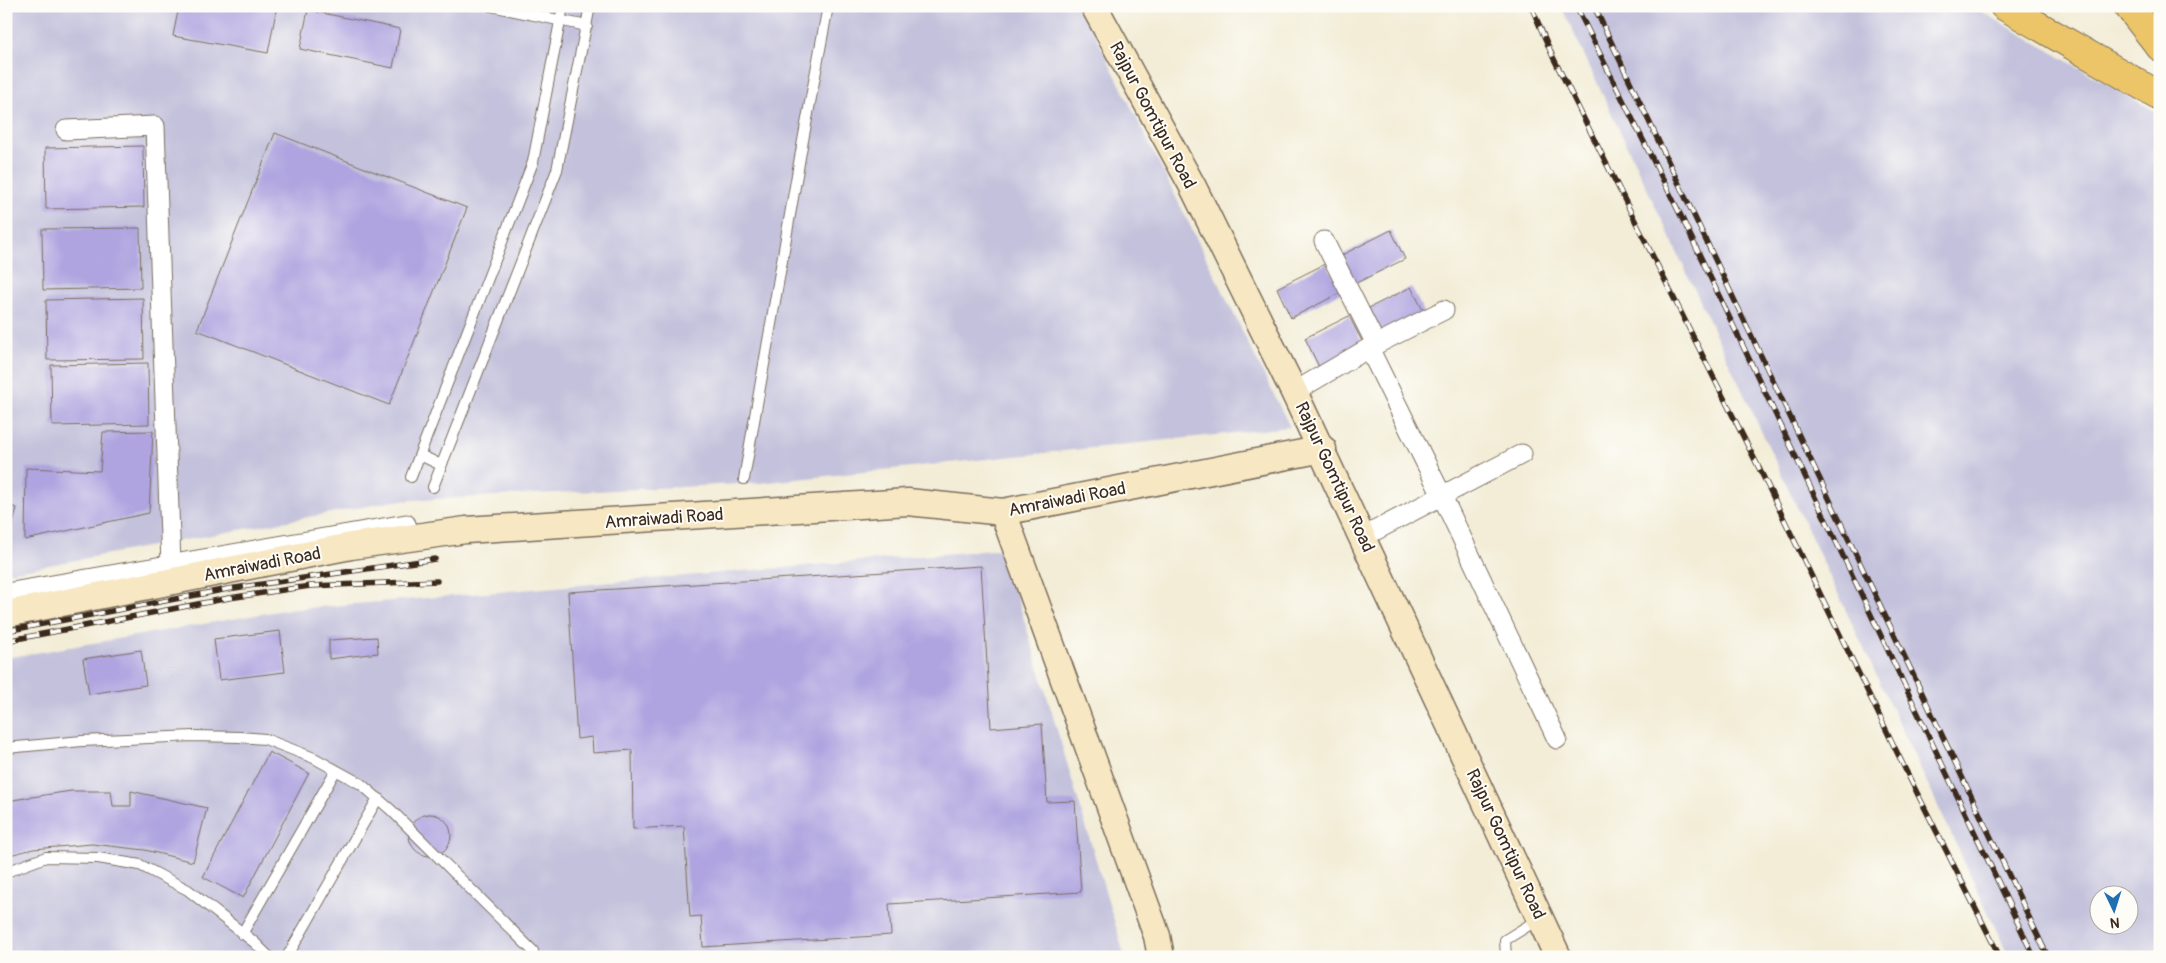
<svg xmlns="http://www.w3.org/2000/svg" width="2166" height="963" viewBox="0 0 2166 963" font-family="Pangolin,sans-serif">
<style>
.industrial{fill:#c3c1db;fill-rule:evenodd}
.building{fill:#afa4e0}
.lines{fill:none;stroke-linecap:round;stroke-linejoin:round}
.lane-casing{stroke:#7b6e5f;stroke-width:12}
.street-casing{stroke:#7b6e5f;stroke-width:21}
.secondary-casing{stroke:#7b6e5f;stroke-width:29}
.primary-casing{stroke:#7b6e5f;stroke-width:30}
.lane{stroke:#fff;stroke-width:10}
.street{stroke:#fff;stroke-width:19}
.secondary{stroke:#f7e8c3;stroke-width:26}
.primary{stroke:#ecc569;stroke-width:28}
.rail-casing{stroke:#3b2a1e;stroke-width:5.5}
.rail{stroke:#fdfcf7;stroke-width:4;stroke-dasharray:11;stroke-linecap:butt}
.labels{text-anchor:middle;stroke-width:4;stroke-linejoin:round;paint-order:stroke}
.street-label{font-size:18px;fill:#3b2a1e;stroke:#fdfcf7}
</style>
<rect width="100%" height="100%" fill="#fdfcf7"/>
<filter id="ink" filterUnits="userSpaceOnUse"><feTurbulence type="fractalNoise" baseFrequency=".02" numOctaves="2"/><feDisplacementMap in="SourceGraphic" scale="10" xChannelSelector="R" yChannelSelector="G"/><feConvolveMatrix kernelMatrix="1 2 1 2 8 2 1 2 1" color-interpolation-filters="sRGB"/></filter>
<filter id="wash" filterUnits="userSpaceOnUse"><feTurbulence type="fractalNoise" baseFrequency=".0096" numOctaves="4" result="noise"/><feDisplacementMap in="SourceGraphic" scale="20" xChannelSelector="R" yChannelSelector="G"/><feGaussianBlur stdDeviation="1.12" result="paint"/><feColorMatrix in="noise" values="0 0 0 0 0 0 0 0 0 0 0 0 0 0 0 0 0 1.4 0 .05"/><feComposite in="paint" operator="in"/></filter>
<g filter="url(#wash)">
<rect width="100%" height="100%" fill="#f3edd7"/>
<path class="industrial" d="M 6,6 L 1081,6 L 1290,427 L 760,483 L 395,501 L 6,573 Z
M 1561,6 L 1972,6 L 2160,114 L 2160,957 L 2009,957 ZM 2098,896 L 2128,896 L 2128,926 L 2098,926 Z
M 1003,549 L 1125,957 L 6,957 L 6,658 L 284,610 Z"/>
<g id="blocks">
<path class="building" d="M 179,6 L 277,6 L 268,53 L 173,36 Z
M 308,10 L 400,29 L 393,68 L 300,49 Z
M 275,133 L 467,208 L 389,405 L 197,330 Z
M 143,146 L 144,207 L 46,209 L 45,148 Z
M 140,228 L 141,288 L 43,290 L 42,229 Z
M 1391,230 L 1405,259 L 1354,284 L 1340,256 Z
M 1327,263 L 1342,292 L 1291,318 L 1277,288 Z
M 1411,287 L 1426,316 L 1382,338 L 1367,309 Z
M 143,298 L 144,359 L 47,360 L 46,300 Z
M 1349,316 L 1365,347 L 1320,369 L 1305,338 Z
M 148,363 L 149,424 L 52,426 L 51,365 Z
M 153,431 L 149,513 L 25,540 L 26,468 L 100,471 L 103,432 Z
M 6,505 L 17,508 L 9,538 L 6,538 Z
M 981,566 L 991,728 L 1042,724 L 1047,802 L 1075,801 L 1081,892 L 889,904 L 891,935 L 703,947 L 701,916 L 690,917 L 684,826 L 633,829 L 632,750 L 593,753 L 592,737 L 577,739 L 568,592 Z
M 280,631 L 285,672 L 219,680 L 214,639 Z
M 377,637 L 378,653 L 329,659 L 329,640 Z
M 141,650 L 146,685 L 89,694 L 83,659 Z
M 269,752 L 309,773 L 243,898 L 203,877 Z
M 71,791 L 111,791 L 113,806 L 131,806 L 131,791 L 207,808 L 193,862 L 145,850 L 92,844 L 33,849 L 6,856 L 6,801 Z
M409 835a21 21 0 1 1 42 0a21 21 0 1 1-42 0Z"/>
</g>
</g>
<g filter="url(#ink)">
<use href="#blocks" fill-opacity="0" stroke="#7b6e5f" stroke-width="1"/>
<g class="lines">
<g class="lane-casing">
<path id="lane" d="M 491,6 L 587,26
M 420,455 L 441,465
M 411,477 L 533,162 L 563,6
M 744,479 L 802,146 L 828,6
M 433,487 L 557,170 L 590,6
M 6,748 L 82,741 L 193,736 L 240,737 L 265,739 L 314,758 L 361,784 L 391,810 L 533,951 L 533,957
M 6,872 L 46,857 L 98,858 L 140,865 L 188,890 L 254,942 L 269,957
M 242,934 L 336,770
M 287,957 L 378,798
M 1506,957 L 1505,940 L 1539,919"/>
</g>
<g class="street-casing">
<path id="street" d="M 66,130 L 155,126 L 171,564
M 1324,241 L 1376,344
M 1369,348 L 1444,310
M 1294,392 L 1369,348 L 1442,496 L 1557,739
M 1363,537 L 1522,454
M 6,593 L 406,524 L 410,538"/>
</g>
<g class="secondary-casing">
<path id="secondary" d="M 1094,6 L 1193,187 L 1294,392 L 1558,957
M 1003,512 L 1157,936 L 1161,957
M 6,614 L 351,546 L 466,530 L 908,502 L 1003,512 L 1323,449"/>
</g>
<g class="primary-casing">
<path id="primary" d="M 2004,6 L 2160,96
M 2128,6 L 2160,47"/>
</g>
<use href="#lane" class="lane"/>
<use href="#street" class="street"/>
<use href="#secondary" class="secondary"/>
<use href="#primary" class="primary"/>
<g class="rail-casing">
<path id="rail" d="M 1531,6 L 1553,57 L 1765,480 L 1909,777 L 2000,957
M 1576,6 L 1682,218 L 2034,957
M 1594,6 L 2048,957
M 6,631 L 228,589 L 435,559
M 6,641 L 229,598 L 310,586 L 437,581"/>
</g>
<use href="#rail" class="rail"/>
</g>
</g>
<g class="labels">
<g class="street-label">
<text transform="translate(1153 115) rotate(62)" y="6">Rajpur Gomtipur Road</text>
<text transform="translate(1335 477) rotate(65)" y="6">Rajpur Gomtipur Road</text>
<text transform="translate(1067 499) rotate(-11)" y="6">Amraiwadi Road</text>
<text transform="translate(664 518) rotate(-4)" y="6">Amraiwadi Road</text>
<text transform="translate(262 564) rotate(-11)" y="6">Amraiwadi Road</text>
<text transform="translate(1506 844) rotate(65)" y="6">Rajpur Gomtipur Road</text>
</g>
</g>
<rect width="2166" height="963" fill="none" stroke="#fdfcf7" stroke-width="25"/>
<g transform="translate(2114 910) rotate(176)"><circle r="24" fill="#fdfcf7" stroke="#afa8a0"/>
<path d="M0-4L9 19L0 12L-9 19Z" fill="#1f6fb2"/>
<text y="-8" font-size="14" font-weight="bold" text-anchor="middle" fill="#3b2a1e">N</text>
</g>
</svg>
